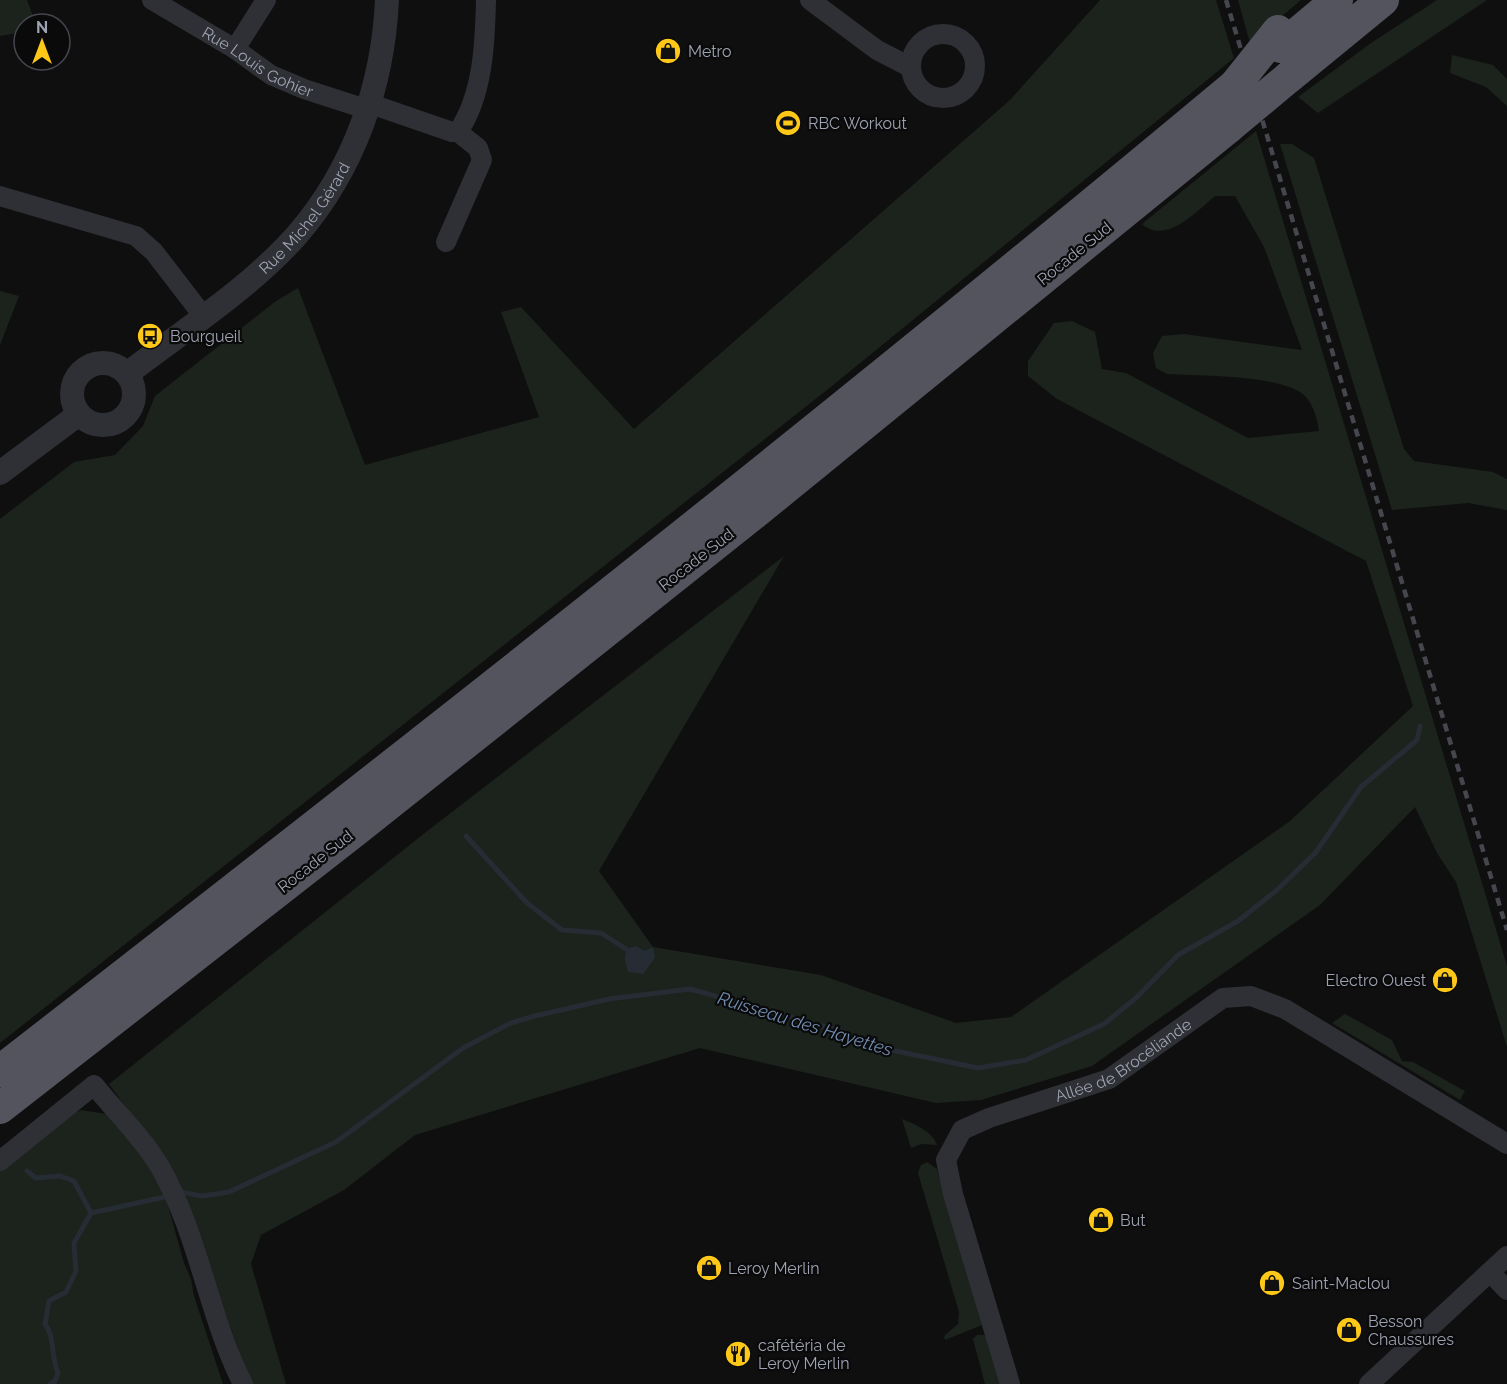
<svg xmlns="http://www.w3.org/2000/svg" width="1507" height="1384" viewBox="0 0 1507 1384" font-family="Raleway,sans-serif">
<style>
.green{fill:#1b231c}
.water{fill:#252c34}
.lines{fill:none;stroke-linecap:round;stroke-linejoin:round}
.stream{stroke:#252c34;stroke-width:5}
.minor{stroke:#2f3035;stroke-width:20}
.tertiary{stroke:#2f3035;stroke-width:24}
.trunk{stroke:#53545e;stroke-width:32}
.rail{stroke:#46474e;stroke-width:4.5;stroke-dasharray:8 6;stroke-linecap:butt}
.trunk-bridge{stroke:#53545e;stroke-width:32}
.labels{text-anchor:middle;stroke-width:4.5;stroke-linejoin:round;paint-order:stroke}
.poi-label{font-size:16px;fill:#9ea3b2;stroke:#0a0a0b;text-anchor:start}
.street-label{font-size:16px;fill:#9ea3b2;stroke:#0a0a0b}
.water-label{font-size:18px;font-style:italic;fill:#728db1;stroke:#0a0a0b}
</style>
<rect width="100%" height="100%" fill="#0f0f10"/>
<path class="green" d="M 0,0 L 27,0 L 36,24 L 24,24 L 24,32 L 0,36 Z
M 1100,0 L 1216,0 L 1234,58 L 832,386 L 0,1043 L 0,519 L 74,462 L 115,455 L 143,426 L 155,396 L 276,301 L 298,288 L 365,465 L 539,417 L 501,312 L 521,307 L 634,429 L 1010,100 Z
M 1238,0 L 1301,0 L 1250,43 Z
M 1437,0 L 1487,0 L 1318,113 L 1298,97 L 1371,43 Z
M 1452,55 L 1493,65 L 1507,79 L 1507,106 L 1486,87 L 1450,73 Z
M 1256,131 L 1507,966 L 1507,1047 L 1456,882 L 1437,853 L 1415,807 L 1320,905 L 1092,1066 L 981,1100 L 936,1103 L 700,1048 L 415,1135 L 344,1190 L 261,1235 L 251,1264 L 286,1384 L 251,1384 L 175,1175 L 109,1084 L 426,832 L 784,556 L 599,871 L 653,947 L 821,975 L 956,1023 L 1011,1017 L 1290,821 L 1413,706 L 1366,561 L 1057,399 L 1028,376 L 1028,361 L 1054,323 L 1072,321 L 1095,332 L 1102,369 L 1126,373 L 1248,438 L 1319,431 C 1317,417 1312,398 1298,391 C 1269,375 1202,376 1167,374 L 1156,368 L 1153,353 L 1162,336 L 1184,334 L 1302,350 L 1264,247 L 1235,196 L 1215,196 C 1196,212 1166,245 1142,224 Z
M 1280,144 L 1292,144 L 1314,158 L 1404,449 L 1414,461 L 1493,472 L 1507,479 L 1507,510 L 1468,503 L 1392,510 Z
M 0,291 L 19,296 L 0,345 Z
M 1345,1014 L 1392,1040 L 1402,1061 L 1413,1062 L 1465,1091 L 1460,1100 L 1332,1023 Z
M 81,1110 L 107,1114 L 130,1138 L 163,1188 L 184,1263 L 191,1279 L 194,1296 L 223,1384 L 0,1384 L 0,1168 L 69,1115 Z
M 902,1119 C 915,1124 932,1131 937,1145 L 922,1144 L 911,1148 Z
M 927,1162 L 937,1169 L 982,1325 L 945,1340 L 944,1336 L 958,1324 L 959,1312 L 918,1173 L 921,1165 Z
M 977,1335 L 986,1335 L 1001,1384 L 985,1384 L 973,1339 Z"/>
<path class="water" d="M 636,946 L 645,951 L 653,947 L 655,958 L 643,974 L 628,972 L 625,960 L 626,949 Z"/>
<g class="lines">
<path class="stream" d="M 466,836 L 527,903 L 562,930 L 601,933 L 626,949
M 27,1171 L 36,1178 L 60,1176 L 74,1181 L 91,1213
M 181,1192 L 202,1196 L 229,1192 L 336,1142 L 463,1048 L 511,1023 L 535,1016 L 609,999 L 690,989 L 844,1032 L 862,1044 L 978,1068 L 1026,1060 L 1104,1024 L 1136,998 L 1178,955 L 1238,921 L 1277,890 L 1316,852 L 1361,787 L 1417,740 L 1420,726
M 50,1384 L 55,1381 L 58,1373 C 51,1358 55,1337 45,1324 L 49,1301 L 66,1292 L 76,1271 L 74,1243 L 91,1213 L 165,1197"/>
<g class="minor">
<path id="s1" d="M 152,0 L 235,49 L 271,75 L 304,89 L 369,110"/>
<path d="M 810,0 L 877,50 L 910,67"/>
<circle cx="943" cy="66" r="32"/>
<path d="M 235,49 L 266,0"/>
<path d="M 371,104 L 452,132 L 458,132 C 483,95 485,44 486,0"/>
<path d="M 0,196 L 136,236 L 154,252 L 204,317"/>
<path d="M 446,242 L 482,160 L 478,148 L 458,132"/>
<path d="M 0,1161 L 94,1085 C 114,1110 144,1139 160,1167 C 199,1235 208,1315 243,1384"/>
<path d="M 1490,1272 L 1507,1290"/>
<path id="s2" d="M 1010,1384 L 953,1194 L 946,1160 L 962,1130 L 989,1118 L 1109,1079 L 1223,998 L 1251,996 L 1285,1009 L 1507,1144"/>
<path d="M 1369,1384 L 1507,1256"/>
</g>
<g class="tertiary">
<circle cx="103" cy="394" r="31"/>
<path id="s3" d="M 127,374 C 184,330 249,289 297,235 C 354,169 383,86 387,0"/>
<path d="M 0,473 L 79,414"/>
</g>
<path class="trunk" d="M 1281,47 L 1337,0
M 1289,77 L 1383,0
M 0,1071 C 416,748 830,423 1235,85
M 0,1108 L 355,831 L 756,512 L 1229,127"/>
<path class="rail" d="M 1226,0 L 1507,930"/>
<path class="trunk-bridge" d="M 1235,85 L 1278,31
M 1229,127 L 1289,77"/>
</g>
<defs>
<g id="shop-disc" transform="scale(1.35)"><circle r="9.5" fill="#fec819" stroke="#0a0a0b"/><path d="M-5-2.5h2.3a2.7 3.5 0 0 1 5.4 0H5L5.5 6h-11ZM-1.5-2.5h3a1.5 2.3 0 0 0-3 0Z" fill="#111"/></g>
<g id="stadium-disc" transform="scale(1.35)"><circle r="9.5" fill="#fec819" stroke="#0a0a0b"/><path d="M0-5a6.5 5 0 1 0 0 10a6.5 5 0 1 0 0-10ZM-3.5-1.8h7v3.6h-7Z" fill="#111"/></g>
<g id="bus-disc" transform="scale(1.35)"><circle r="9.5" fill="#fec819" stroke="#0a0a0b"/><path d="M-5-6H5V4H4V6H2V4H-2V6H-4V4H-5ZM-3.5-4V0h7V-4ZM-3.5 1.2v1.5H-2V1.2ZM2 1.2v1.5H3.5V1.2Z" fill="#111"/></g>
<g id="restaurant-disc" transform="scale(1.35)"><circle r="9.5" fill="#fec819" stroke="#0a0a0b"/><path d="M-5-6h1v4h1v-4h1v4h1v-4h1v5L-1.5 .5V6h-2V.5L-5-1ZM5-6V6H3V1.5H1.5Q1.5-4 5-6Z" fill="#111"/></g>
</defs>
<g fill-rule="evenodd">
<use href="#shop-disc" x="668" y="51"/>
<use href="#stadium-disc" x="788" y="123"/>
<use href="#bus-disc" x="150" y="336"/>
<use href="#shop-disc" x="1445" y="980"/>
<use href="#shop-disc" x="1101" y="1220"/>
<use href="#shop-disc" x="709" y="1268"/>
<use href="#shop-disc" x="1272" y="1283"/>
<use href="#shop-disc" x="1349" y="1330"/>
<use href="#restaurant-disc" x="738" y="1354"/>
</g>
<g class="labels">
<g class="poi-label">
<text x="688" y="57">Metro</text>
<text x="808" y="129">RBC Workout</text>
<text x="170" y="342">Bourgueil</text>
<text x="1426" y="986" text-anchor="end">Electro Ouest</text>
<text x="1120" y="1226">But</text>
<text x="728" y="1274">Leroy Merlin</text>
<text x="1292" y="1289">Saint-Maclou</text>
<text x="1368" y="1327">Besson<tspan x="1368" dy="18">Chaussures</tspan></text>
<text x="758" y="1351">cafétéria de<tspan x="758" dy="18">Leroy Merlin</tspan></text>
</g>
<g class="street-label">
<text dy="6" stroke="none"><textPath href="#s1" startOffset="123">Rue Louis Gohier</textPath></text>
<text dy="6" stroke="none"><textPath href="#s3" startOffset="238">Rue Michel Gérard</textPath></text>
<text transform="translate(1074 253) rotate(-39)" y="6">Rocade Sud</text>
<text transform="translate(696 559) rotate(-38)" y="6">Rocade Sud</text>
<text transform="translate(315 861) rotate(-38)" y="6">Rocade Sud</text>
<text dy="6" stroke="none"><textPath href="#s2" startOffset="444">Allée de Brocéliande</textPath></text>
</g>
<g class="water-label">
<text transform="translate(805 1024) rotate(17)" y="6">Ruisseau des Hayettes</text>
</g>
</g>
<g transform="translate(42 42)"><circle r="28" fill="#0a0a0b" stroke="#45474e" stroke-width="1.5"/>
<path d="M0-4.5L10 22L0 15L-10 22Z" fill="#fec819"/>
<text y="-9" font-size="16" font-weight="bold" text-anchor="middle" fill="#9ea3b2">N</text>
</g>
</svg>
